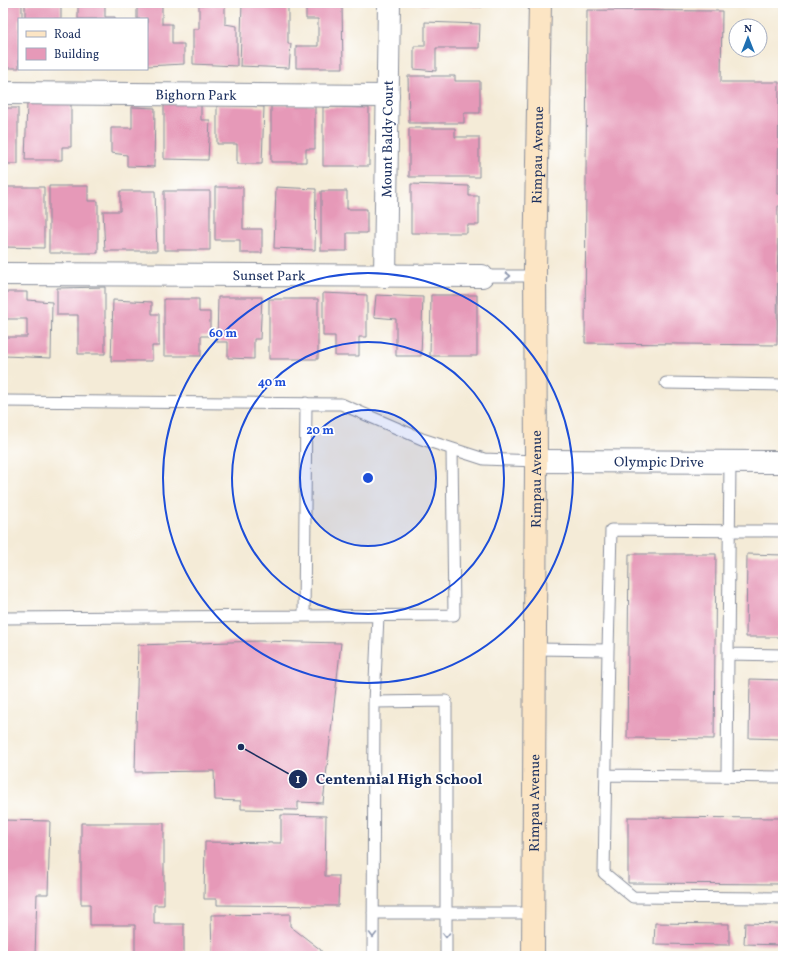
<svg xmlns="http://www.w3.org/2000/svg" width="786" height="959" viewBox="0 0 786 959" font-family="Vollkorn,serif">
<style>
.building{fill:#e699b8}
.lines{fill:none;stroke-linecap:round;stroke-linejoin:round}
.service-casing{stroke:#888d9a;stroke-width:13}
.minor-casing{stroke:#888d9a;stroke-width:24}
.secondary-casing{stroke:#888d9a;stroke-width:24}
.service{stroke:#fff;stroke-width:11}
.minor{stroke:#fff;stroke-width:22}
.secondary{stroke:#fce5c4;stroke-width:22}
.oneway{stroke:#8d97ae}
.ring{fill:none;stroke:#1d4ed8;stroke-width:2}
.labels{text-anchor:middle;stroke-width:3.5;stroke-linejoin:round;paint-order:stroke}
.street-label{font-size:14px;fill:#1b2f5e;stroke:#fff}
.centre{fill:#1d4ed8;stroke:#fff;stroke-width:2}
.ring-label{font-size:12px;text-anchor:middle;font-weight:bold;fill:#1d4ed8;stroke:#fff;stroke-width:3.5;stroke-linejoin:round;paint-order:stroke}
.leader{fill:none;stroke:#1b2f5e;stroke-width:1.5}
.callout-dot{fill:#1b2f5e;stroke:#fff;stroke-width:1.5}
.mark-label{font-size:12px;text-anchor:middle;font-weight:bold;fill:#fff}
.callout-label{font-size:15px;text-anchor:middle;font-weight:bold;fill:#1b2f5e;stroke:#fff;stroke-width:3.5;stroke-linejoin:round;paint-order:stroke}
</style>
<rect width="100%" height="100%" fill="#fff"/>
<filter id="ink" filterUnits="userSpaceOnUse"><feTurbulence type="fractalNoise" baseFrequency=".025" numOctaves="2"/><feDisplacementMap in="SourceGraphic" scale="8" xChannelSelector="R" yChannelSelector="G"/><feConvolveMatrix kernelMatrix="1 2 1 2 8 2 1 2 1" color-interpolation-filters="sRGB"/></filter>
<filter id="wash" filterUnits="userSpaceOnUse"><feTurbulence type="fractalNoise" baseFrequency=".012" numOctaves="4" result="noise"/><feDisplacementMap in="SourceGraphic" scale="16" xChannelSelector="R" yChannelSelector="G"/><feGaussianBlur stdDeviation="0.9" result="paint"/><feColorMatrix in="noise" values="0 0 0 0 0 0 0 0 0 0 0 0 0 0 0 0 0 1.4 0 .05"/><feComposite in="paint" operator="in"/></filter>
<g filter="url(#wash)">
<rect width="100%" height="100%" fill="#f4ebd7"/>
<g id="blocks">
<path class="building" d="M 3,3 L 22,3 L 22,19 L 19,19 L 19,68 L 3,68 Z
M 242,3 L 288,4 L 288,44 L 291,44 L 289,68 L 240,66 Z
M 419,3 L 482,3 L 482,7 L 455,5 L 419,5 Z
M 25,4 L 61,4 L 61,19 L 25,19 Z
M 78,4 L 105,4 L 105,17 L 115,17 L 115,19 L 78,19 Z
M 137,4 L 162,4 L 162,24 L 172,24 L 172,44 L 184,44 L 184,64 L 147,66 L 147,19 L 137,19 Z
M 306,4 L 342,4 L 343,68 L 296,68 L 296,46 L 318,46 L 318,19 L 306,19 Z
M 199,5 L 225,5 L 225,24 L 237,26 L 237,66 L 193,64 L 193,29 L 199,29 Z
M 587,10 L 722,11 L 721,82 L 779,82 L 778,194 L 783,194 L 783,206 L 778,206 L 777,345 L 585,343 Z
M 425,22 L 480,24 L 479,48 L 436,48 L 436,71 L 414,69 L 414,46 L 425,46 Z
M 408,76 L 455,76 L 455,81 L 480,81 L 480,113 L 464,113 L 464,123 L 409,123 Z
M 27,103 L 71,103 L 71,147 L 62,147 L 62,160 L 25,160 Z
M 164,103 L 201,103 L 201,120 L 210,120 L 208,160 L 164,159 Z
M 217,105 L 264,107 L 262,164 L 237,164 L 237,144 L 217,144 Z
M 271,105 L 315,105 L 315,149 L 306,149 L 306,162 L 271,162 Z
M 132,107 L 155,108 L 154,167 L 127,166 L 127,155 L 111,153 L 111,128 L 132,128 Z
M 323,107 L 369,108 L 369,166 L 323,166 Z
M 3,108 L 18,108 L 18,164 L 3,164 Z
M 409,128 L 455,128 L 455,137 L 479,137 L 479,177 L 409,177 Z
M 411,184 L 469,186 L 469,196 L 479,196 L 479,225 L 467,225 L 467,233 L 411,233 Z
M 49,186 L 88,186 L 88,201 L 98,201 L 98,253 L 49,253 Z
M 3,187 L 44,187 L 44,248 L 3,247 Z
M 215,187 L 243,187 L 243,229 L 262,229 L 262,253 L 240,253 L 240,240 L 215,240 Z
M 276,187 L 316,189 L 315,250 L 274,248 Z
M 120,191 L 155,191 L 157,251 L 105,251 L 103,211 L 120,211 Z
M 164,191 L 210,191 L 210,250 L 164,250 Z
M 321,191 L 347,191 L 347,209 L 367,209 L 367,233 L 347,233 L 347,251 L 321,251 Z
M 779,255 L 783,255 L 783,334 L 779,334 Z
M 105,287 L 105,354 L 78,354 L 78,315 L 57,315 L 57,288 Z
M 5,292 L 27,292 L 27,300 L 52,302 L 51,358 L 5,356 L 5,337 L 27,337 L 27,319 L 5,319 Z
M 323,293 L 367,295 L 367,337 L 359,337 L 359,356 L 335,356 L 335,336 L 323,336 Z
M 376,295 L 423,297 L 421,356 L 396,356 L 396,319 L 374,317 Z
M 431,295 L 477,295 L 477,356 L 430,356 Z
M 218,297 L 262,297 L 260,339 L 254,339 L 254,359 L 228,358 L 228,342 L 217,342 Z
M 164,299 L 199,299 L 199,312 L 210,312 L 210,336 L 201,336 L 201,356 L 164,356 Z
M 269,299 L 318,299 L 318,359 L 269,359 Z
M 113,300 L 152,302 L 152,314 L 159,314 L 159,346 L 152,346 L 152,361 L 111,361 Z
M 629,554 L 716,554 L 714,739 L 627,738 Z
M 747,554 L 783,555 L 783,637 L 746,637 Z
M 260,641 L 341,643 L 323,803 L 298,802 L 298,810 L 241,809 L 241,801 L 215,800 L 214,771 L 135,772 L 138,645 Z
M 750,679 L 783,680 L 783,739 L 749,738 Z
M 281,815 L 326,816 L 325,876 L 339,876 L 338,906 L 217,905 L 217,899 L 204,899 L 205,842 L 281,843 Z
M 628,817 L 783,818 L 783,884 L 628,883 Z
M 3,820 L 50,821 L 48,894 L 37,894 L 35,956 L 3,956 Z
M 81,823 L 164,823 L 164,905 L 154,905 L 154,924 L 184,924 L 184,956 L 135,956 L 135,925 L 90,925 L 90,904 L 81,904 Z
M 290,914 L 290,926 L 321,950 L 321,956 L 212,956 L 211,915 Z
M 655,923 L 729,924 L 729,945 L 654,944 Z
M 745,923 L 783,924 L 783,945 L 744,944 Z"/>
</g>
</g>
<g filter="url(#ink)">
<use href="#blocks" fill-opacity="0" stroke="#888d9a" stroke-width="1"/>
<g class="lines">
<g class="service-casing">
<path id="service" d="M 482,276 L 535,276
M 666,383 L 783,385
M 3,401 L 341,404 L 422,439 L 484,459 L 536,461
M 730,462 L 728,654 L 783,655
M 304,616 L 454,615 L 452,449
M 3,618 L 304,616 L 306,403
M 535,649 L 608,650 L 604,873 L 633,897 L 783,898
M 608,650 L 611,530 L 783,531
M 374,702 L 378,616
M 606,775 L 783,777
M 727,776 L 728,654
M 373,913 L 533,913
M 373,956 L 374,702 L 446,701 L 446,956"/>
</g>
<g class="minor-casing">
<g id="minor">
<path id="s1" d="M 3,93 L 388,96"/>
<path id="s2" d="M 3,274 L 482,276"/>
<path id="s3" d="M 385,276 L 389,3"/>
<path id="s4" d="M 536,461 L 783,462"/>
</g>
</g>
<g class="secondary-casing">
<g id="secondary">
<path id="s5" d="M 533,956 L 536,461 L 535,269 L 540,3"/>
</g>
</g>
<use href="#service" class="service"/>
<use href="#minor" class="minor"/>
<use href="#secondary" class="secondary"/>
</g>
<defs><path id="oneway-chevron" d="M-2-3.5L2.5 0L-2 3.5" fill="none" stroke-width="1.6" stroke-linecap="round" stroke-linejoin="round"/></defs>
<g class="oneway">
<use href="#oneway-chevron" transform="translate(508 276)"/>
<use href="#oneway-chevron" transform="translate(373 935) rotate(90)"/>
<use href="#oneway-chevron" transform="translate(446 935) rotate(90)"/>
</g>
</g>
<circle cx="368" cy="478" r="68" fill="#1d4ed8" fill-opacity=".12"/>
<g class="ring">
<circle cx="368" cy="478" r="68"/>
<circle cx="368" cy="478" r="136"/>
<circle cx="368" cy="478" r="205"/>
</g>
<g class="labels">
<g class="street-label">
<text dy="5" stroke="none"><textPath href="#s1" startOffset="193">Bighorn Park</textPath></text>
<text dy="5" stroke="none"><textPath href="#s3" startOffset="137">Mount Baldy Court</textPath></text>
<text dy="5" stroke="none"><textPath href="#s5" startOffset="801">Rimpau Avenue</textPath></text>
<text dy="5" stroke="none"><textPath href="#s2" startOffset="266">Sunset Park</textPath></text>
<text dy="5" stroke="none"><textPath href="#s4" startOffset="123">Olympic Drive</textPath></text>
<text dy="5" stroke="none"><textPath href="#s5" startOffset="477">Rimpau Avenue</textPath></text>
<text dy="5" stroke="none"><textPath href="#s5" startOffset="153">Rimpau Avenue</textPath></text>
</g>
</g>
<circle cx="368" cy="478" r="6" class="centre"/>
<g class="ring-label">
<text x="223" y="337">60 m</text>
<text x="272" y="386">40 m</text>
<text x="320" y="434">20 m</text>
</g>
<path class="leader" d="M241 747L298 779"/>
<g class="callout-dot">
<circle cx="241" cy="747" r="4"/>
<circle cx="298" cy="779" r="10"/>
</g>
<g class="mark-label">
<text x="298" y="783">1</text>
</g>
<g class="callout-label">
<text x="399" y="784">Centennial High School</text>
</g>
<rect width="786" height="959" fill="none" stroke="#fff" stroke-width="16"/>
<rect x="18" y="18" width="130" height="52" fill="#ffffff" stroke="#a4acbf"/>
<rect x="26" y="31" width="20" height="6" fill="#fce5c4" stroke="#a4acbf"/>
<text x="54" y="38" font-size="12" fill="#1b2f5e">Road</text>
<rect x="26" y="48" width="20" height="12" fill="#e699b8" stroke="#a4acbf"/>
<text x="54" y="58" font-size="12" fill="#1b2f5e">Building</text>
<g transform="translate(748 38)"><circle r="19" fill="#ffffff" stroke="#a4acbf"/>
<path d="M0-3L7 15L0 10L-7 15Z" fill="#1f6fb2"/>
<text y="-6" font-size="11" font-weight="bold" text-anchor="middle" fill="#1b2f5e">N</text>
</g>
</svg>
